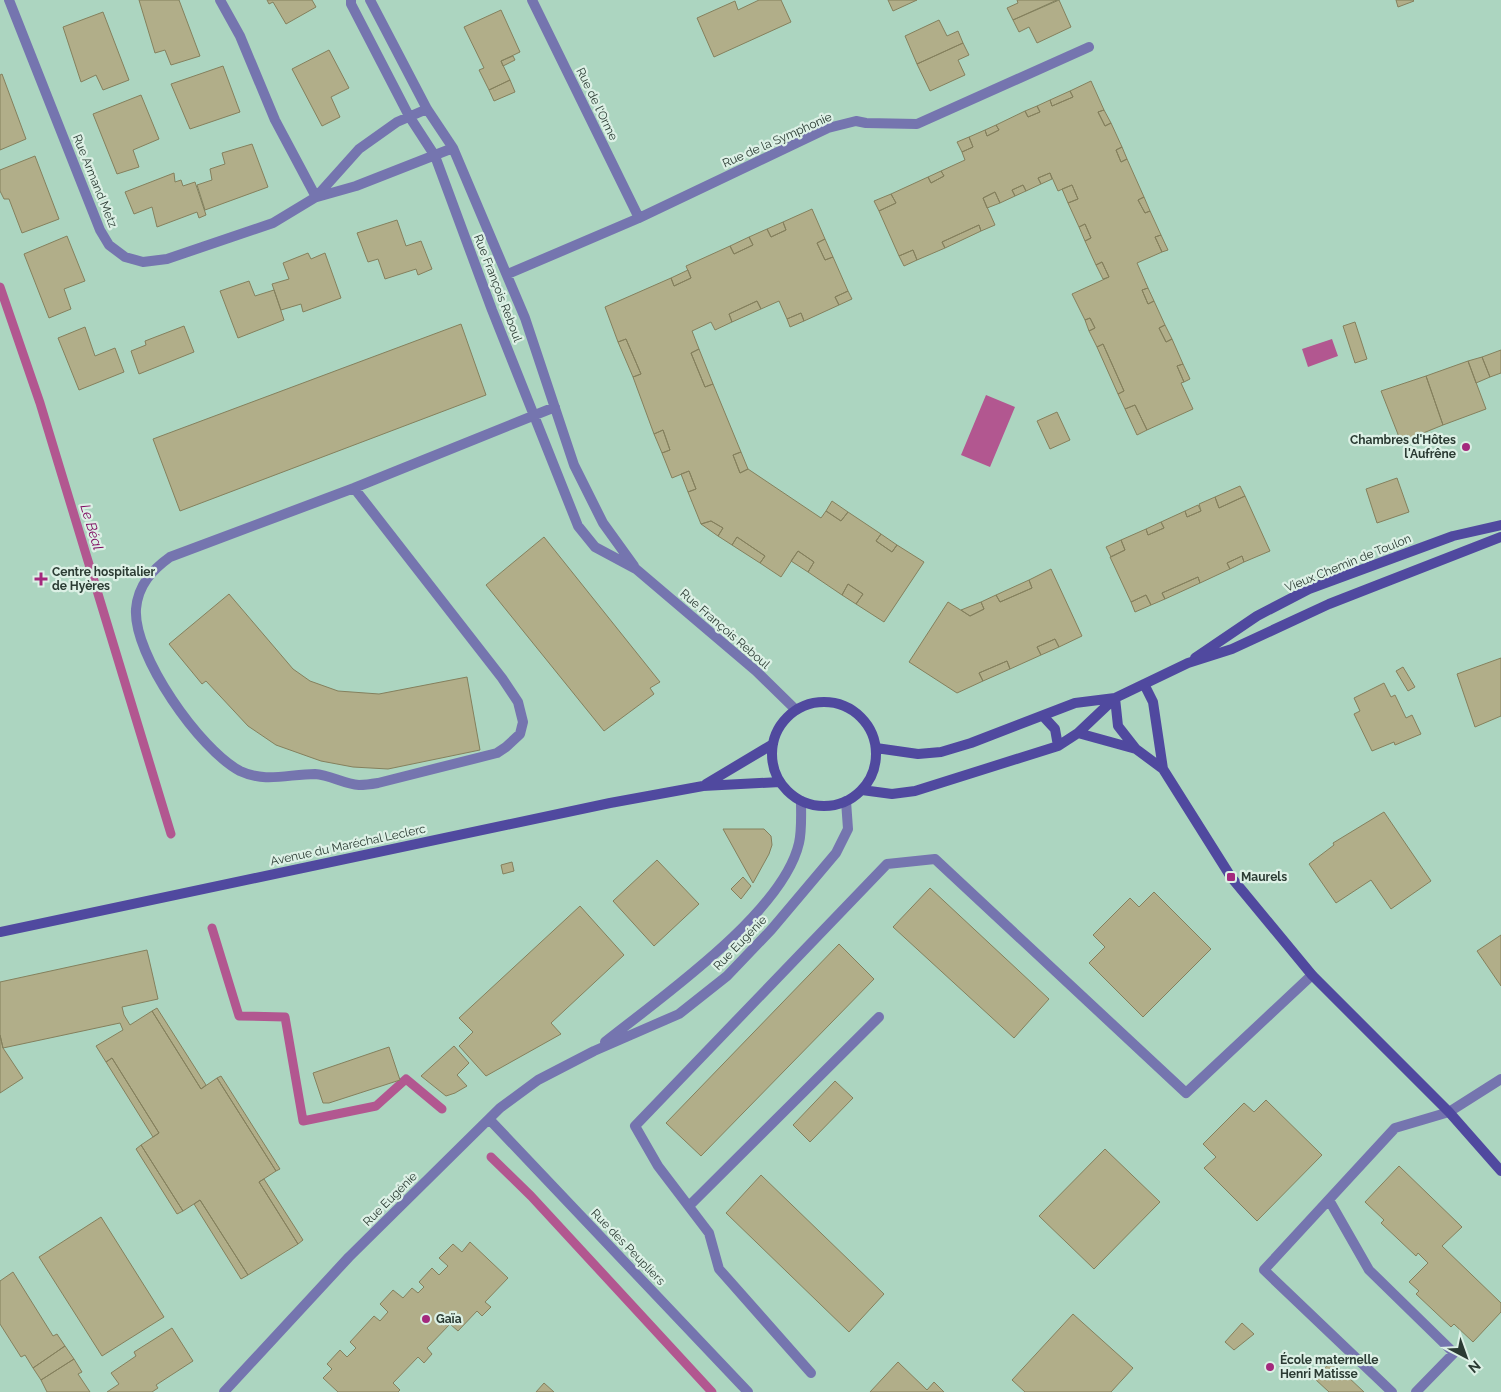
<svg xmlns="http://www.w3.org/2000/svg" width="1501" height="1392" viewBox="0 0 1501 1392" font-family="Raleway,sans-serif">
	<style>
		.water { fill: #b25790 }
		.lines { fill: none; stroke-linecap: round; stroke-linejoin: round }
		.stream { stroke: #b25790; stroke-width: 9 }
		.building { fill: #b1ae89; stroke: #84805d }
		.street { stroke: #7575af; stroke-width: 10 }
		.secondary { stroke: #50499f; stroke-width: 10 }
		.poi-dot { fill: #a4297d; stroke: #dcf0e5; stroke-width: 2 }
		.labels { text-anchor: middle; stroke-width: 4.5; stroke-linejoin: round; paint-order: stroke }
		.street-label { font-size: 12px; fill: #2b3b33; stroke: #dcf0e5 }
		.poi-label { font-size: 12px; font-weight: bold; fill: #2b3b33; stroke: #dcf0e5; text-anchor: start }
		.water-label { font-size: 14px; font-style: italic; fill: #7e055e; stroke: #dcf0e5 }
	</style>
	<rect width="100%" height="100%" fill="#acd5c0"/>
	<!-- water -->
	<path class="water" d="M1332 339 1338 356 1308 367 1302 349Z
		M986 395 1015 407 990 467 961 455Z"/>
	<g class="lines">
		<!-- stream -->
		<path class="stream" d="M0 287 40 403 171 834
			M212 928 239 1016 285 1017 303 1121 376 1106 406 1079 442 1109
			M491 1157 531 1196 712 1392"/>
	</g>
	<!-- building -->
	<path class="building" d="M139 0H179L200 56 171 65 165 50 155 53Z
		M267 0H312L316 7 286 24 273 2 269 4Z
		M759 0H781L791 22 714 57 697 18 735 1 738 10Z
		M888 0H917L893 11Z
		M1017 0H1057L1013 20 1007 8 1018 3Z
		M1059 0 1071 27 1037 43 1029 27 1019 32 1013 20Z
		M1396 0H1413L1414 1 1398 7Z
		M501 10 520 52 501 61 510 80 489 90 479 70 484 68 464 27Z
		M103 12 129 80 103 90 96 75 81 82 63 27Z
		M939 20 947 36 958 31 963 43 917 64 905 36Z
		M963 43 969 55 958 60 965 75 930 91 917 64Z
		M329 50 349 88 331 97 340 117 322 126 292 69Z
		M513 56 515 60 503 66 501 61Z
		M223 66 240 112 190 129 171 84Z
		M2 74 26 139 0 150V75Z
		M510 80 515 92 494 101 489 90Z
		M1091 81 1104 110 1098 112 1105 126 1111 123 1122 147 1116 150 1121 162 1127 159 1144 197 1138 200 1145 213 1150 211 1161 235 1155 237 1162 252 1137 263 1148 288 1142 290 1148 304 1154 301 1165 325 1159 328 1166 342 1172 339 1183 364 1177 366 1184 382 1181 383 1193 409 1147 430 1135 405 1125 409 1118 394 1124 391 1103 344 1097 347 1089 331 1095 328 1090 318 1085 320 1072 294 1109 277 1102 262 1096 265 1085 241 1091 238 1085 224 1079 227 1068 203 1078 199 1072 185 1058 191 1050 173 1038 178 1041 184 1026 191 1023 185 1012 190 1015 196 1000 203 995 192 983 198 995 225 981 231 979 225 942 242 945 248 917 260 913 250 899 256 879 211 896 203 891 194 928 177 931 183 944 176 941 171 965 160 962 152 973 147 969 137 985 130 987 136 999 130 996 125 1025 111 1028 117 1040 112 1037 106 1050 100 1052 106 1073 97 1070 91Z
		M1070 91 1073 97 1052 106 1050 100Z
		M141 95 159 139 133 150 139 167 117 174 93 114Z
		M1037 106 1040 112 1028 117 1025 111Z
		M1104 110 1111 123 1105 126 1098 112Z
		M996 125 999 130 987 136 985 130Z
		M969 137 973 147 962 152 957 142Z
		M252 144 268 187 205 210 197 185 212 180 210 169 225 164 222 153Z
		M1122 147 1127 159 1121 162 1116 150Z
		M35 156 59 219 22 233 9 199H4L0 191V170Z
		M941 171 944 176 931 183 928 177Z
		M174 173 175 182 181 180 183 186 195 182 206 215 199 218 197 212 157 227 152 207 134 214 125 192Z
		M1050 173 1052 179 1041 184 1038 178Z
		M1023 185 1026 191 1015 196 1012 190Z
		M1072 185 1078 199 1068 203 1062 189Z
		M995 192 1000 203 987 208 983 198Z
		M891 194 896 203 879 211 874 201Z
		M1144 197 1150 211 1145 213 1138 200Z
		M812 209 825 239 817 243 825 260 833 257 848 291 835 297 839 305 804 321 801 313 787 319 779 301 761 309 757 301 729 314 732 322 715 330 711 322 692 331 699 349 691 353 705 387 713 384 741 452 733 455 740 473 748 469 821 518 826 511 841 521 848 512 881 534 876 541 892 552 897 545 924 562 884 622 856 604 863 594 848 584 842 595 808 572 814 562 798 551 781 577 760 563 765 556 737 537 732 545 718 536 723 528 711 521 701 524 688 492 696 489 689 471 672 478 662 453 670 450 663 430 654 434 633 377 641 374 626 339 618 342 605 307 671 278 674 286 691 278 686 266 730 246 734 254 753 245 749 237 767 229 771 237 786 230 783 222Z
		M397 220 406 246 421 241 432 269 418 275 416 269 385 279 378 259 368 262 357 233Z
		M783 222 786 230 771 237 767 229Z
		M1085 224 1091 238 1085 241 1079 227Z
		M979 225 981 231 945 248 942 242Z
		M1161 235 1168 250 1162 252 1155 237Z
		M67 236 85 281 64 289 71 309 49 318 24 254Z
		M749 237 753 245 734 254 730 246Z
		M825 239 833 257 825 260 817 243Z
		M913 250 917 260 904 266 899 256Z
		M308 253 311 259 325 253 341 298 303 312 301 304 281 310 272 284 289 279 283 263Z
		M1102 262 1109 277 1103 279 1096 265Z
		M688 270 691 278 674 286 671 278Z
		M249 281 255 296 274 290 284 320 238 338 220 291Z
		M1148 288 1154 301 1148 304 1142 290Z
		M848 291 852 299 839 305 835 297Z
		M757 301 761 309 732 322 729 314Z
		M801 313 804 321 790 327 787 319Z
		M1090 318 1095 328 1089 331 1085 320Z
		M1355 322 1367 359 1355 363 1343 326Z
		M461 324 486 395 180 511 153 439Z
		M1165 325 1172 339 1166 342 1159 328Z
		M184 326 194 352 139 374 131 351 146 345 145 341Z
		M85 327 95 356 115 348 124 372 79 390 58 338Z
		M626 339 641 374 633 377 618 342Z
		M1103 344 1124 391 1118 394 1097 347Z
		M699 349 713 384 705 387 691 353Z
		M1501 350V373L1490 377 1482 357Z
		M1482 357 1490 377 1476 383 1468 361Z
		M1468 361 1486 409 1443 425 1426 376Z
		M1183 364 1190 379 1184 382 1177 366Z
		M1426 376 1443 425 1401 442 1381 391Z
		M1135 405 1147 430 1137 435 1125 409Z
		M1057 412 1070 440 1050 449 1037 421Z
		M663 430 670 450 662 453 654 434Z
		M741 452 748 469 740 473 733 455Z
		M689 471 696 489 688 492 681 474Z
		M1397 478 1409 512 1377 523 1366 489Z
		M1240 486 1245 496 1219 508 1215 497Z
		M1245 496 1270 551 1244 562 1242 556 1227 563 1230 569 1200 583 1198 577 1162 593 1165 599 1151 605 1146 595 1131 602 1110 557 1125 550 1121 540 1146 529 1148 535 1164 528 1161 522 1185 511 1187 517 1201 511 1199 504 1215 497 1219 508Z
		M832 501 848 512 841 521 826 511Z
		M1198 505 1201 511 1187 517 1185 511Z
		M711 521 723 528 718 536 701 524Z
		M1161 522 1164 528 1148 535 1146 529Z
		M881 534 897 545 892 552 876 541Z
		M544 537 660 682 650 688 654 694 604 731 486 585Z
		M737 537 765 556 760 563 732 545Z
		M1121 540 1125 550 1111 557 1106 547Z
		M798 551 814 562 808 572 791 561Z
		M1242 556 1244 562 1230 569 1227 563Z
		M1051 569 1082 636 1059 647 1055 639 1037 647 1041 655 1010 669 1007 661 979 673 983 681 957 693 909 662 948 602 970 616 984 609 981 602 996 595 1000 602 1032 588 1029 580Z
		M1198 577 1200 583 1165 599 1162 593Z
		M1029 580 1032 588 1000 602 996 595Z
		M848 584 863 594 856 604 842 595Z
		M229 594 293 669 310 681 338 691 379 694 467 677 480 750 388 769 353 767 321 761 276 745 248 726 206 681 202 684 169 644Z
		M1146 595 1151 605 1135 612 1131 602Z
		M981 602 984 609 970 616 961 610Z
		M1055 639 1059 647 1041 655 1037 647Z
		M1501 658V716L1475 727 1457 674Z
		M1007 661 1010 669 983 681 979 673Z
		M1403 667 1415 687 1408 691 1396 671Z
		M1384 683 1391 697 1395 695 1406 718 1412 715 1421 734 1395 745 1394 742 1372 751 1354 714 1360 711 1354 698Z
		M1384 812 1431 881 1391 909 1371 880 1336 903 1309 864 1334 845 1333 843Z
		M723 829H764L771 836 772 845 769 854 753 883Z
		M657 860 699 904 654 946 613 901Z
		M512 862 514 871 503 874 501 865Z
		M743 877 751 886 741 899 731 889Z
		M930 888 1049 999 1014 1038 893 927Z
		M1154 892 1211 949 1143 1017 1089 963 1105 947 1093 935 1130 898 1139 907Z
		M580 906 624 955 551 1023 561 1034 486 1076 459 1046 473 1032 459 1018Z
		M1501 935V986L1477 951Z
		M839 944 874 979 701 1156 666 1123Z
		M147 950 158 999 122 1007 124 1015 130 1025 152 1011 201 1089 217 1078 276 1171 259 1182 298 1244 248 1275 200 1200 183 1211 141 1145 159 1133 112 1058 106 1062 96 1046 123 1030 120 1023 3 1048 0 1035V982Z
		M157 1008 206 1085 201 1089 152 1011Z
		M0 1035 3 1048 23 1078 0 1093Z
		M454 1046 469 1063 457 1075 467 1086 455 1093 446 1096 421 1076Z
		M389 1047 400 1080 329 1103H323L313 1073Z
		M112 1058 159 1133 153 1137 106 1062Z
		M221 1076 280 1169 276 1171 217 1078Z
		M835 1081 853 1098 810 1142 793 1125Z
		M1266 1100 1322 1155 1257 1221 1204 1168 1216 1157 1203 1144 1244 1103 1254 1112Z
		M141 1145 183 1211 177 1214 136 1149Z
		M1105 1149 1160 1202 1094 1269 1039 1216Z
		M1399 1166 1462 1227 1442 1246 1501 1303V1312L1473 1342 1454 1324 1451 1327 1416 1294 1419 1291 1409 1282 1428 1263 1418 1253 1416 1256 1381 1223 1384 1220 1365 1202Z
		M761 1175 884 1294 849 1332 726 1213Z
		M264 1179 303 1240 298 1244 259 1182Z
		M200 1200 248 1275 241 1279 194 1204Z
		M101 1217 164 1317 102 1356 39 1257Z
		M470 1242 508 1278 485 1302 491 1307 482 1316 477 1311 458 1331 450 1324 427 1348 432 1354 424 1363 418 1357 393 1383 400 1390 398 1392H338L323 1378 332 1369 327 1364 340 1350 347 1357 356 1348 350 1342 374 1316 380 1321 388 1312 380 1304 393 1290 403 1298 412 1288 418 1293 424 1287 419 1282 432 1268 439 1275 448 1266 439 1258 453 1244 462 1252Z
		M13 1272 53 1336 57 1334 65 1346 33 1368 25 1355 21 1357 0 1324V1281Z
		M1073 1314 1133 1368 1111 1392H1025L1012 1380Z
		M1242 1323 1254 1334 1234 1350 1225 1342Z
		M172 1328 193 1361 156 1385 158 1388 152 1392H107L119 1384 111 1373 136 1356 134 1352Z
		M65 1346 74 1359 41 1380 33 1368Z
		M74 1359 82 1372 78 1374 90 1392H47L41 1380Z
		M1331 1361 1364 1392H1329L1315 1379Z
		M898 1362 927 1390 934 1382 944 1392H870Z
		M544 1383 554 1392H536Z"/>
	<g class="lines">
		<!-- street -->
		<path class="street" d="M9 0 100 230 109 245 125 257 143 262 167 259 273 223 316 197 359 149 397 122 427 109
			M220 0 240 36 275 120 316 197
			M351 0V4L409 116 435 156 492 310 578 526 595 547 636 569 756 671 796 710
			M370 0 427 109 453 148 525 318 574 465 603 523 634 566
			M532 0 639 218
			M317 197 356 186 453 148
			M508 274 639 218 828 128 856 121 866 123 917 124 1089 47
			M354 488 502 678 518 702 523 722 520 734 506 747 497 753 378 783C372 784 365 785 359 785 344 784 330 775 315 774 289 774 265 783 240 771 200 750 133 655 136 609 138 585 152 570 170 557L354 488 555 407
			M605 1042C660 998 783 913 799 843 802 830 801 814 801 801
			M489 1119 748 1392
			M1329 1200 1369 1270 1454 1353 1416 1392
			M689 1206 879 1017
			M811 1373 719 1269 709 1233 658 1166 635 1126 887 864 935 859 1186 1093 1312 975
			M224 1392 349 1257 500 1108 538 1080 594 1051 679 1014 727 976 771 930 836 853 848 829 846 801
			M1392 1392 1264 1270 1395 1128 1449 1112 1501 1079"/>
		<!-- secondary -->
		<path class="secondary" d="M1195 658 1257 616 1309 589 1453 536 1501 525
			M1144 684 1153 702 1163 769 1231 877 1312 975 1449 1112 1501 1171
			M1115 698 1118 726 1136 749
			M772 754a52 52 0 1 1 104 0a52 52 0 1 1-104 0Z
			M1043 716 1055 729 1058 746
			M1078 733 1136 749 1163 769
			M876 748 918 754 941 752 971 743 1075 703 1115 698
			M706 784 773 744
			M862 790 892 794 915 791 1058 746 1078 733 1115 698 1188 663 1232 649 1329 604 1501 537
			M0 932 610 803 703 786 780 782"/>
	</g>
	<!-- markers -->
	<g class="poi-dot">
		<circle cx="1466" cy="447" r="5"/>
		<path d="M38.5 571.5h5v5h5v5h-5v5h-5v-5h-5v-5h5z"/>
		<rect x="1226" y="872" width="10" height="10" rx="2.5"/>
		<circle cx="426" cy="1319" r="5"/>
		<circle cx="1270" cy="1367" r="5"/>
	</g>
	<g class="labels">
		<!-- street labels -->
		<g class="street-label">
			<text transform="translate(597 104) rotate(64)" y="4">Rue de l'Orme</text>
			<text transform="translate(777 140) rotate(-24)" y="4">Rue de la Symphonie</text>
			<text transform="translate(95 181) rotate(68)" y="4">Rue Armand Metz</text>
			<text transform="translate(498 288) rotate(69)" y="4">Rue François Reboul</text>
			<text transform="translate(1348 563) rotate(-22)" y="4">Vieux Chemin de Toulon</text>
			<text transform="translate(725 629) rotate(41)" y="4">Rue François Reboul</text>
			<text transform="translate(348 845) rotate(-12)" y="4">Avenue du Maréchal Leclerc</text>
			<text transform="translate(740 943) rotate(-46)" y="4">Rue Eugénie</text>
			<text transform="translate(390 1199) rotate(-45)" y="4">Rue Eugénie</text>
			<text transform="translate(628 1247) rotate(46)" y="4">Rue des Peupliers</text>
		</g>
		<!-- poi labels -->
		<g class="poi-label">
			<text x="1456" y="444" text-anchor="end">Chambres d'Hôtes<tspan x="1456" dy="14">l'Aufrêne</tspan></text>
			<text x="52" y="576">Centre hospitalier<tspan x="52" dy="14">de Hyères</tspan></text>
			<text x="1241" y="881">Maurels</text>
			<text x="436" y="1323">Gaïa</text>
			<text x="1280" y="1364">École maternelle<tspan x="1280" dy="14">Henri Matisse</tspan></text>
		</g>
		<!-- water labels -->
		<g class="water-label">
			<text transform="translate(92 527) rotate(73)" y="5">Le Béal</text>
		</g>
	</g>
	<!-- north arrow -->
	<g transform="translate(1466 1357) rotate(139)" stroke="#dcf0e5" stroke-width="4" paint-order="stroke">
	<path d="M0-4L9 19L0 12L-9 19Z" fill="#2b3b33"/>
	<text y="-8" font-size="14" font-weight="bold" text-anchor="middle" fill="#2b3b33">N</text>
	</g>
</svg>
